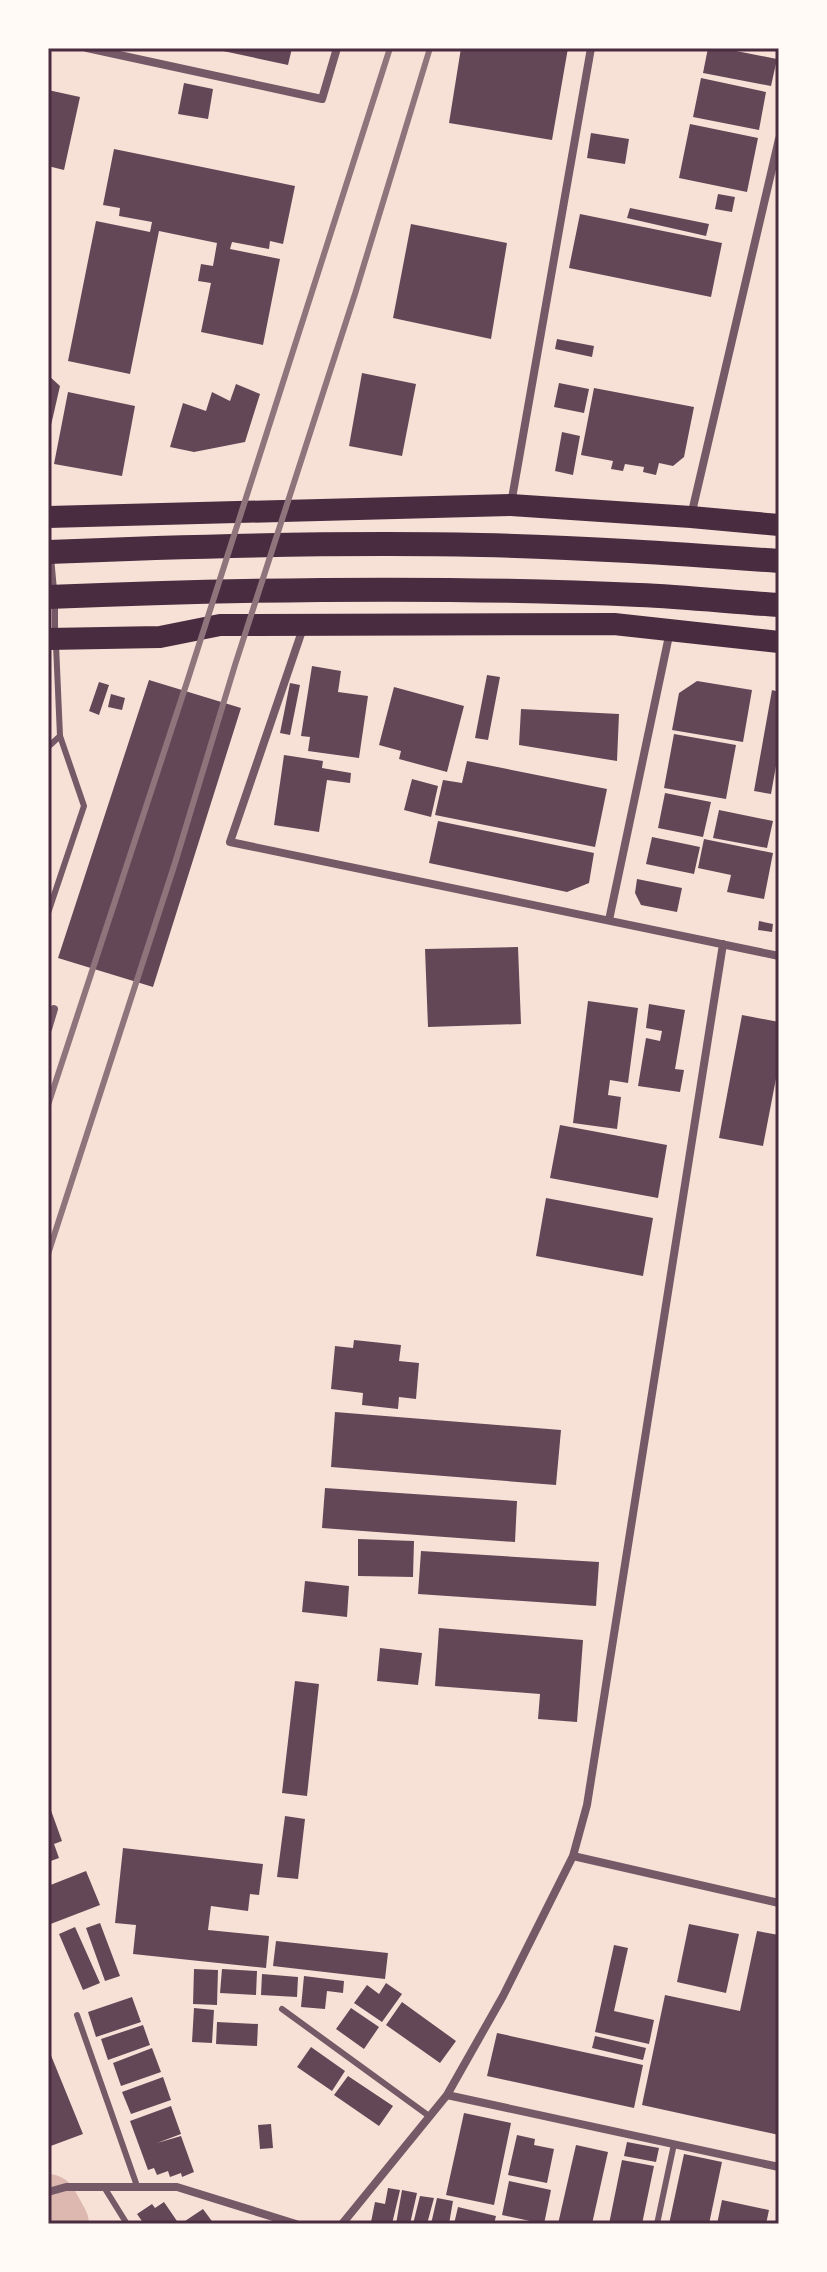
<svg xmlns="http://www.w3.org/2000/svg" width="827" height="2272" viewBox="0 0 827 2272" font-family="'Open Sans',sans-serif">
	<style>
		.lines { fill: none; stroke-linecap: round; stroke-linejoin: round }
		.river { stroke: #dcb8b0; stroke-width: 60 }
		.building { fill: #644757 }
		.service { stroke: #755966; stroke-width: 6 }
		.minor { stroke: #755966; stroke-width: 8 }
		.trunk { stroke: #4a2c40; stroke-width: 22 }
		.motorway { stroke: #4a2c40; stroke-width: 24 }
		.rail { stroke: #8f747c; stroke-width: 6 }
		.neatline { fill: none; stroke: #4a2c40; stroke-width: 3 }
	</style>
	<rect width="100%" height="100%" fill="#f7e1d7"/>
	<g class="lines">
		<!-- river -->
		<path class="river" d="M48 2204 59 2224"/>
	</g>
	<!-- building -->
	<path class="building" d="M209 48H292L288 65Z
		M461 48H568L552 140 449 123Z
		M708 48H721L777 59 771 86 703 73Z
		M701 78 766 92 759 130 693 117Z
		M184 83 213 89 208 119 178 114Z
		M48 90 80 97 64 170 48 166 50 147 48 146Z
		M690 124 758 138 747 192 679 178Z
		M591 133 629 139 625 164 587 158Z
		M114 149 295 186 283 244 270 241 269 249 232 242 230 249 280 259 263 345 201 332 211 283 198 281 201 264 213 266 217 243 159 231 130 374 68 361 96 221 150 232 152 222 119 216 120 208 103 205Z
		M718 194 735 197 732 212 715 209Z
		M630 208 709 224 706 236 627 218Z
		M580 214 722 243 711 297 569 268Z
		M411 224 507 243 491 339 393 318Z
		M557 339 594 346 592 357 555 349Z
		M362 373 416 384 402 456 349 446Z
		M48 375 60 386 49 434 48 433Z
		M559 383 589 389 584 413 554 407Z
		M236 384 260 394 245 442 194 452 170 447 183 403 206 411 212 392 230 401Z
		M594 388 694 407 684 457 673 466 659 463 656 475 643 472 644 467 625 464 623 471 611 469 613 461 581 455Z
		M68 392 135 406 122 476 54 464Z
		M562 432 580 436 573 475 555 471Z
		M312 666 341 671 338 692 368 696 359 758 308 751 310 737 301 736Z
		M487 675 500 677 488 740 475 738Z
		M149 680 241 708 153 987 58 958Z
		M697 681 752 690 743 742 672 730 679 693Z
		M99 682 109 685 99 715 89 711Z
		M290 683 300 685 290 735 280 733Z
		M394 687 464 706 447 772 399 759 401 751 379 745Z
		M772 690 779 692V749L771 794 754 791Z
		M111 694 125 698 122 710 108 707Z
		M521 709 619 714 617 761 519 745Z
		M674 734 736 745 726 799 664 788Z
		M284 755 323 761 322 768 351 773 350 783 327 780 319 832 274 825Z
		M467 761 607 789 595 847 435 815 443 780 462 783Z
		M412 779 438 786 431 817 404 810Z
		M665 793 711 802 703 837 658 828Z
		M719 810 773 821 767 848 713 838Z
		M438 821 594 853 589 883 567 892 429 863Z
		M652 837 700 847 694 874 646 864Z
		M704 839 773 853 764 899 727 892 731 875 698 868Z
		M637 879 682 888 677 912 641 905 635 893Z
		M759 921 773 924 772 932 758 930Z
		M518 947 521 1024 428 1027 425 949Z
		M588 1001 638 1008 628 1083 610 1080 608 1095 621 1097 617 1129 573 1123Z
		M649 1004 685 1010 675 1069 684 1070 680 1092 638 1086 646 1038 660 1041 662 1031 646 1028Z
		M742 1015 779 1022V1063L763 1146 719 1138Z
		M560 1125 667 1145 658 1198 550 1178Z
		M546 1198 653 1218 643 1276 536 1256Z
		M354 1340 401 1345 399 1361 419 1363 416 1399 399 1397 398 1409 362 1405 363 1393 331 1389 335 1346 353 1348Z
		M335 1412 561 1430 556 1485 331 1467Z
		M325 1488 517 1501 515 1542 322 1528Z
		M358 1539 414 1541 413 1577 358 1576Z
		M421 1551 599 1562 596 1606 418 1594Z
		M305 1581 349 1586 347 1617 302 1612Z
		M439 1628 583 1640 577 1722 538 1719 540 1694 435 1686Z
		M380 1648 422 1653 418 1685 377 1681Z
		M295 1681 319 1684 307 1796 282 1793Z
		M48 1802 62 1841 54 1844 59 1858 48 1862Z
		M285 1816 305 1819 298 1879 277 1877Z
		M123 1848 263 1864 259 1895 250 1894 248 1911 211 1906 208 1930 269 1936 266 1968 133 1954 136 1925 115 1923Z
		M86 1871 100 1905 48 1925V1886Z
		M100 1923 120 1976 105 1981 86 1928Z
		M689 1924 739 1934 726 1993 677 1982Z
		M75 1927 100 1983 83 1990 59 1934Z
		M757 1931 779 1935V2135L642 2105 665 1995 740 2011Z
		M276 1941 388 1953 385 1979 273 1966Z
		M614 1945 628 1948 614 2011 654 2020 649 2044 595 2032Z
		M194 1969 218 1970 217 2005 193 2004Z
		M222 1969 257 1971 256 1995 220 1993Z
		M262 1974 298 1977 297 1997 261 1995Z
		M304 1976 344 1981 343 1993 327 1991 325 2009 301 2007Z
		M386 1983 402 1994 382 2022 354 2003 367 1985 379 1994Z
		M132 1997 141 2022 96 2037 88 2012Z
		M402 2002 456 2041 440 2063 386 2025Z
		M194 2008 214 2010 212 2043 192 2042Z
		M351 2008 379 2027 364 2049 336 2029Z
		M217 2022 258 2024 257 2046 216 2044Z
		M143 2025 150 2045 108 2060 101 2039Z
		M497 2033 643 2065 634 2108 487 2076Z
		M595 2036 646 2048 643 2060 592 2048Z
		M311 2047 345 2071 332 2091 297 2067Z
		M48 2048 83 2134 48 2147Z
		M152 2048 161 2072 121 2086 113 2063Z
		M348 2076 393 2106 379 2126 334 2095Z
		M163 2077 171 2100 131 2114 122 2092Z
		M171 2106 181 2134 157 2143 181 2136 194 2172 182 2177 181 2173 170 2177 168 2171 157 2175 154 2168 148 2170 130 2121Z
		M464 2113 511 2123 494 2205 446 2195Z
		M271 2124 273 2148 260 2149 258 2125Z
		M517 2135 535 2139 534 2145 554 2149 547 2183 508 2175Z
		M627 2142 659 2148 656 2162 624 2156Z
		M576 2145 608 2152 592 2224H558Z
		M684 2154 722 2162 709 2224H669Z
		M622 2160 654 2166 642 2224H609Z
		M509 2181 551 2190 544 2224 502 2215Z
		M388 2188 400 2190 392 2224 371 2222 375 2202 385 2204Z
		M402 2190 417 2193 410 2224H396Z
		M420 2196 434 2198 427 2224H413Z
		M437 2198 453 2201 449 2224H431Z
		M722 2200 769 2210 766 2224H717Z
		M164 2202 179 2224H144L137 2214 152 2204 155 2208Z
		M458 2207 496 2216 494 2224H454Z
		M203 2209 214 2224H187L185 2221Z"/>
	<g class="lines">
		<!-- service -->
		<path class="service" d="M51 557 54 590
			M55 601V634
			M48 747 60 736
			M48 913 84 806 60 736 56 645
			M282 2009 429 2116
			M77 2015 137 2186
			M104 2187 127 2224
			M657 2224 674 2144"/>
		<!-- minor -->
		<path class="minor" d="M87 48 322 99 337 48
			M511 504 591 48
			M691 516 779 139
			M303 628 230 842 779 956
			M609 920 670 631
			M48 1029 54 1009
			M573 1856 779 1903
			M447 2095 779 2167
			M48 2192 66 2187H177L296 2224
			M342 2224 447 2095 503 1996 573 1856 587 1805 723 944"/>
		<!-- trunk -->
		<path class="trunk" d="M48 517 511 505 691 517 779 525
			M48 639 160 637 220 625 614 624 779 642"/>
		<!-- motorway -->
		<path class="motorway" d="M48 552C192 546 336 542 481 545 580 547 680 554 779 561
			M48 597C245 589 442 586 639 595 686 597 732 602 779 605"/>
		<!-- rail -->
		<path class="rail" d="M48 1105 188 679 390 48
			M48 1254 175 863 235 665 355 294 430 48"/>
	</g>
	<!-- border -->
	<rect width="827" height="2272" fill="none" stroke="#fffaf5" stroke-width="100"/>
	<rect x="50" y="50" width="727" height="2172" class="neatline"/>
</svg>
